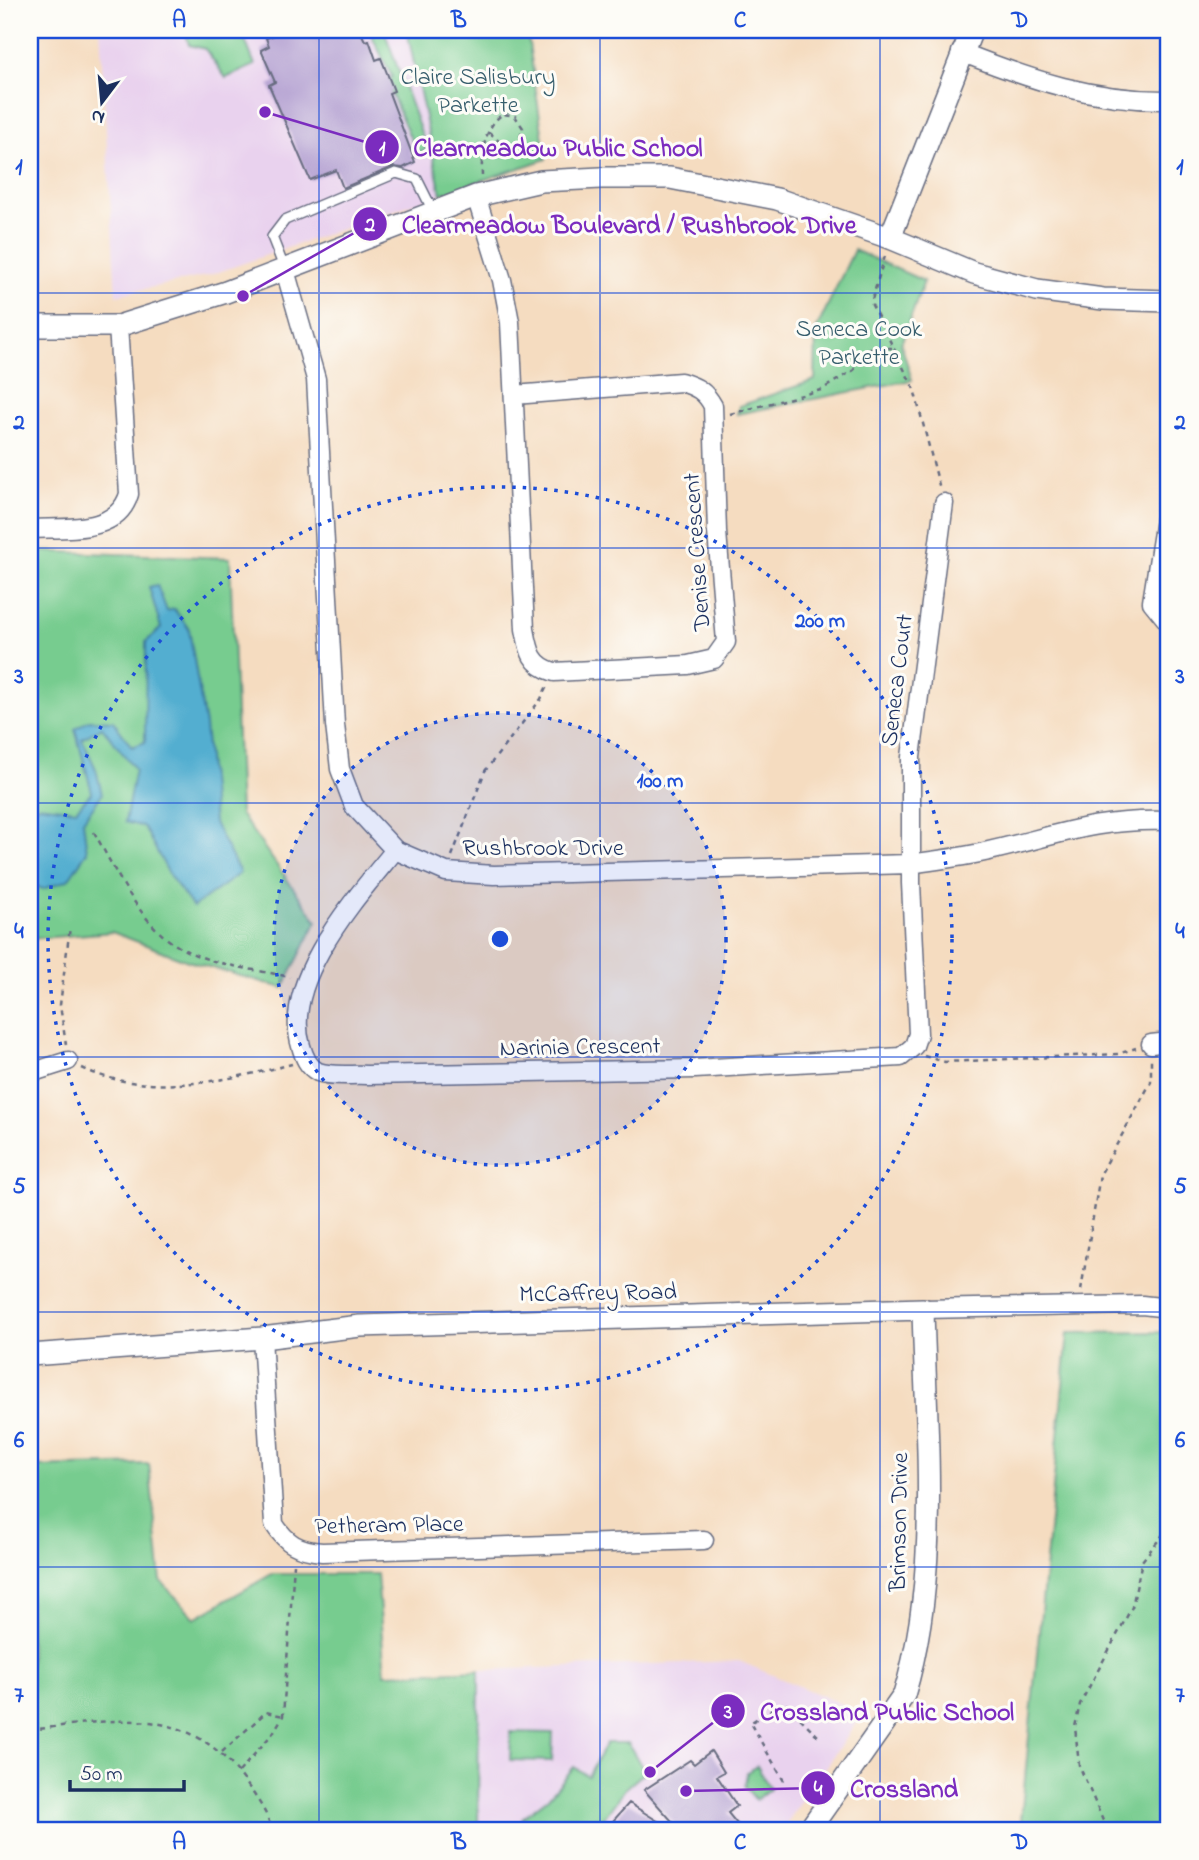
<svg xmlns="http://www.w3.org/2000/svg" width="1199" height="1860" viewBox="0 0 1199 1860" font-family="'Indie Flower',sans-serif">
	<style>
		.built { fill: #e9d2ee }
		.green { fill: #77cc8f; stroke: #497e76; stroke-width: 2 }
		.water { fill: #52aed0; stroke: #366e97; stroke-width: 2 }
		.building { fill: #b09cd0 }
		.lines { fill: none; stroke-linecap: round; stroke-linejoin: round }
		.service-casing { stroke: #676c80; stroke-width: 12 }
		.minor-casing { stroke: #676c80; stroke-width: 21 }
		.tertiary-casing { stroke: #676c80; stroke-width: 24 }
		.path { stroke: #676c80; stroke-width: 2.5; stroke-dasharray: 5 5; stroke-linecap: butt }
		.service { stroke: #fff; stroke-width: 9 }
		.minor { stroke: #fff; stroke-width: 18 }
		.tertiary { stroke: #fff; stroke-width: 21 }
		.grid { fill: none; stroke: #1d4ed8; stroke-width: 2; stroke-opacity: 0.55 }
		.ring { fill: none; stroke: #1d4ed8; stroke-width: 3.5; stroke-dasharray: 3.5 7 }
		.labels { text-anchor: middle; stroke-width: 6; stroke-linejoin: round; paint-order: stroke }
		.park-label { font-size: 24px; fill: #375e6d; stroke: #fdfcf7 }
		.street-label { font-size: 24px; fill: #1b2f5e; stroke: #fdfcf7 }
		.centre { fill: #1d4ed8; stroke: #fdfcf7; stroke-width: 3.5 }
		.ring-label { font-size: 21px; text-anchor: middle; font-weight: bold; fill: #1d4ed8; stroke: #fdfcf7; stroke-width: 6; stroke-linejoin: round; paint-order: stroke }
		.leader { fill: none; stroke: #7b2cbf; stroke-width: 2.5 }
		.callout-dot { fill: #7b2cbf; stroke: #fdfcf7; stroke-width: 2.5 }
		.mark-label { font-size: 21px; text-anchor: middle; font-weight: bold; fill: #fff }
		.callout-label { font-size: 26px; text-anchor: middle; font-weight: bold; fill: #7b2cbf; stroke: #fdfcf7; stroke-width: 6; stroke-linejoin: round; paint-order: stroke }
		.neatline { fill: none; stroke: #1d4ed8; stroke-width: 2.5 }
		.grid-label { font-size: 23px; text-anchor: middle; font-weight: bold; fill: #1d4ed8 }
	</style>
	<rect width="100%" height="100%" fill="#fdfcf7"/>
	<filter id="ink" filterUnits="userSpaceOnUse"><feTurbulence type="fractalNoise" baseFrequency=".0143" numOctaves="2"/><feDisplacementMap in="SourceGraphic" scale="14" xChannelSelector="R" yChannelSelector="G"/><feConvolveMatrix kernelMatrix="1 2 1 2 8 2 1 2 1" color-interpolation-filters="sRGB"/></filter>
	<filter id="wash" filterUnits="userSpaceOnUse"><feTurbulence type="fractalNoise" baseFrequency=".00686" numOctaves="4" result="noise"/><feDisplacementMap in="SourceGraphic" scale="28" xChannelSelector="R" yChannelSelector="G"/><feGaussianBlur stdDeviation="1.57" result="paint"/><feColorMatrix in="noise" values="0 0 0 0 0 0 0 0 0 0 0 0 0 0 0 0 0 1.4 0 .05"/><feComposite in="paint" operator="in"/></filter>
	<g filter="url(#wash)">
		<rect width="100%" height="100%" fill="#f5dcc0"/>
		<!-- built -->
		<path class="built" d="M100 30H407L441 194 210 275 116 295Z
			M739 1661 863 1713 782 1830H478L479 1670Z"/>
		<!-- green -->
		<path class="green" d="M185 30H241L255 65 226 78 205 49 189 45Z
			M369 30H384L427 149 417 154 386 81 392 77Z
			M407 30H527L546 159 441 194Z
			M854 250 924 281 901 344 912 380 737 414 739 406 815 380 816 330Z
			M30 551 230 558 240 814 317 921 283 988 188 961 112 932 30 939Z
			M1169 1332V1830H1020L1068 1333Z
			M149 1464 161 1581 195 1618 272 1574H377L385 1674 479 1670 478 1830H30V1467Z
			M511 1732 553 1733 552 1761 510 1760Z
			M606 1743H628L645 1772 625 1789 595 1830H528L522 1818 548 1798 574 1767 588 1776Z
			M757 1766 770 1789 756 1800 745 1787 747 1772Z"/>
		<!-- water -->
		<path class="water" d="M157 585 167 611 174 609 189 629 205 725 214 823 240 873 193 907 170 876 144 827 125 822 135 769 102 727 82 739 96 769 102 794 83 821 87 852 68 880 43 889 30 884V809L39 805 76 810 92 792 75 729 89 720 113 721 132 747 145 742 146 642 161 628 149 587Z"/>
		<g id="blocks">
			<!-- building -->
			<path class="building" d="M289 30H360L365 41 369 40 376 60 381 58 394 91 389 93 415 162 403 168 393 167 343 188 336 170 310 180 269 85 275 82 261 50 269 46 266 38Z
				M711 1751 724 1772 717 1776 737 1806 728 1813 742 1830H680L644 1790 690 1760 694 1764Z
				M629 1803 672 1830H605Z"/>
		</g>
	</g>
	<g filter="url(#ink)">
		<use href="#blocks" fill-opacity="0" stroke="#676c80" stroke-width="2"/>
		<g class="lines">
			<!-- service casing -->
			<g class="service-casing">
				<path id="service" d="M285 270 272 237 285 220 396 173 417 179 433 211"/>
			</g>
			<!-- minor casing -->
			<g class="minor-casing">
				<path id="minor" d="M961 52C1031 80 1093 101 1169 100
					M476 196 502 280 510 322 525 629C529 651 531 665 554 672L688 665 714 659 726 642 717 532 713 406C705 391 697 387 681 382L514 395
					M285 270 316 379 335 725 340 769 354 806 395 850 446 872 494 875 911 864C934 860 957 858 980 853 1050 838 1094 818 1169 821
					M1169 494 1152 602 1169 623
					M30 529C65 527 117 535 129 494L118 326
					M395 850C357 897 281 980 301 1046 304 1057 308 1067 318 1072 332 1077 352 1074 367 1075L695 1069 901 1057 914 1046 918 1034 911 883V757L944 503
					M1151 1044 1169 1042
					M30 1073 68 1061
					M923 1309 1142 1305 1169 1308
					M262 1338 274 1524C287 1544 298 1550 322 1552L704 1540"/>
			</g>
			<!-- tertiary casing -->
			<g class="tertiary-casing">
				<path id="tertiary" d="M890 238 972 30
					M30 326H118L226 292 476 196 541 181 601 178H670L777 199 890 238 974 273 1037 290 1103 299 1169 301
					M30 1355 262 1338 360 1326 923 1309C926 1435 941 1573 904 1695L809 1830"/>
			</g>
			<!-- path -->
			<path class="path" d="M482 176C481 155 484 126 503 114L515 116 523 128 519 142 504 146 487 130
				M885 256 871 303 914 389 940 489
				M730 414 821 390 854 370 858 355 870 348H892
				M94 832C114 868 140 923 176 945 208 965 254 969 290 977
				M452 856 485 771 541 699 547 686
				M66 1045 60 1005 70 927
				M924 1056 945 1062 1118 1054 1136 1048
				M82 1068C145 1098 227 1081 292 1064
				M1081 1290 1100 1175 1151 1082V1059
				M30 1730C115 1720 189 1701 246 1783 255 1796 269 1814 271 1830
				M222 1752 266 1712 283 1716
				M239 1772 273 1733 283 1716 294 1564
				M784 1781 750 1723 784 1702 819 1737
				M1107 1830 1079 1765 1075 1727 1080 1704 1132 1607 1142 1561 1169 1527"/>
			<!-- service -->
			<use href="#service" class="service"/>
			<!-- minor -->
			<use href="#minor" class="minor"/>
			<!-- tertiary -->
			<use href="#tertiary" class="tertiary"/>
		</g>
	</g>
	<!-- grid -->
	<path class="grid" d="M319 30V1830M600 30V1830M880 30V1830M30 293H1169M30 548H1169M30 803H1169M30 1057H1169M30 1312H1169M30 1567H1169"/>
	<!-- distance rings -->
	<circle cx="500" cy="939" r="226" fill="#1d4ed8" fill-opacity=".12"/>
	<g class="ring">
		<circle cx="500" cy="939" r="226"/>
		<circle cx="500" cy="939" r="452"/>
	</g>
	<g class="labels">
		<!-- park labels -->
		<g class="park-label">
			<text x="478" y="84">Claire Salisbury<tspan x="478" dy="28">Parkette</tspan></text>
			<text x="859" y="336">Seneca Cook<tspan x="859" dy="28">Parkette</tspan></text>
		</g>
		<!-- street labels -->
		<g class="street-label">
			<text transform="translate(696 552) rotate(-94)" y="8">Denise Crescent</text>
			<text transform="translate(896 680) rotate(-83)" y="8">Seneca Court</text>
			<text x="543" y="855">Rushbrook Drive</text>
			<text transform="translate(580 1046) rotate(-1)" y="8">Narinia Crescent</text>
			<text transform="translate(598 1292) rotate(-1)" y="8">McCaffrey Road</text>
			<text transform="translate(898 1522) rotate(-89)" y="8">Brimson Drive</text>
			<text transform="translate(389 1524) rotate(-1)" y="8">Petheram Place</text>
		</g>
	</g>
	<circle cx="500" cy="939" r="10" class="centre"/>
	<g class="ring-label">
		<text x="820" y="627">200 m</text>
		<text x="660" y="787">100 m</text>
	</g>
	<!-- callouts -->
	<path class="leader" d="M265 112L382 147M243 296L370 224M650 1772L728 1711M686 1791L818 1788"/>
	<g class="callout-dot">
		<circle cx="265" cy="112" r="7"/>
		<circle cx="243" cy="296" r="7"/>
		<circle cx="650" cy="1772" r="7"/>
		<circle cx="686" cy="1791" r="7"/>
		<circle cx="382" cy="147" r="18"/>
		<circle cx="370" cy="224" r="18"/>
		<circle cx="728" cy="1711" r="18"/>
		<circle cx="818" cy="1788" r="18"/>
	</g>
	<g class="mark-label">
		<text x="382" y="155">1</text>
		<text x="370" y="231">2</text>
		<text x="728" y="1718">3</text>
		<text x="818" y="1795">4</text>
	</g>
	<g class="callout-label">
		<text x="558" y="156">Clearmeadow Public School</text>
		<text x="629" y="233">Clearmeadow Boulevard / Rushbrook Drive</text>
		<text x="887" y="1720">Crossland Public School</text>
		<text x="904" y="1797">Crossland</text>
	</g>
	<!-- margin -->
	<rect width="1199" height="1860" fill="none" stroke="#fdfcf7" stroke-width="77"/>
	<!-- north arrow -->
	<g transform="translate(102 102) rotate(196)" stroke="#fdfcf7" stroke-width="5" paint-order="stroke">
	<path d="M0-5L12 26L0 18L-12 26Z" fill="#1b2f5e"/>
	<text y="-10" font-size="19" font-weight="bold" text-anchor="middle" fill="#1b2f5e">N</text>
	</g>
	<!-- scale -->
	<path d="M70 1780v10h114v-10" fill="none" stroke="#1b2f5e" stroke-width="3.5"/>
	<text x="80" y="1780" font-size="21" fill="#1b2f5e" stroke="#fdfcf7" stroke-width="5" paint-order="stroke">50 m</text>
	<rect x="38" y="38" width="1122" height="1784" class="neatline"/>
	<g class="grid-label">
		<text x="179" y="27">A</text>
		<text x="459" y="27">B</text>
		<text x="740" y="27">C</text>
		<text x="1020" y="27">D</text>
		<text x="19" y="174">1</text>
		<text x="1180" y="174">1</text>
		<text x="19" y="429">2</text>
		<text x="1180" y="429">2</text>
		<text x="19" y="683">3</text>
		<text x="1180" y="683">3</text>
		<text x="19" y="938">4</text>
		<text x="1180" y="938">4</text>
		<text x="19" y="1193">5</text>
		<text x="1180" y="1193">5</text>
		<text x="19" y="1447">6</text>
		<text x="1180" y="1447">6</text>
		<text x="19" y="1702">7</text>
		<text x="1180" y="1702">7</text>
		<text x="179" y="1849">A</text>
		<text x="459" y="1849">B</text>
		<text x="740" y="1849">C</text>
		<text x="1020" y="1849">D</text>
	</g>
</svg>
